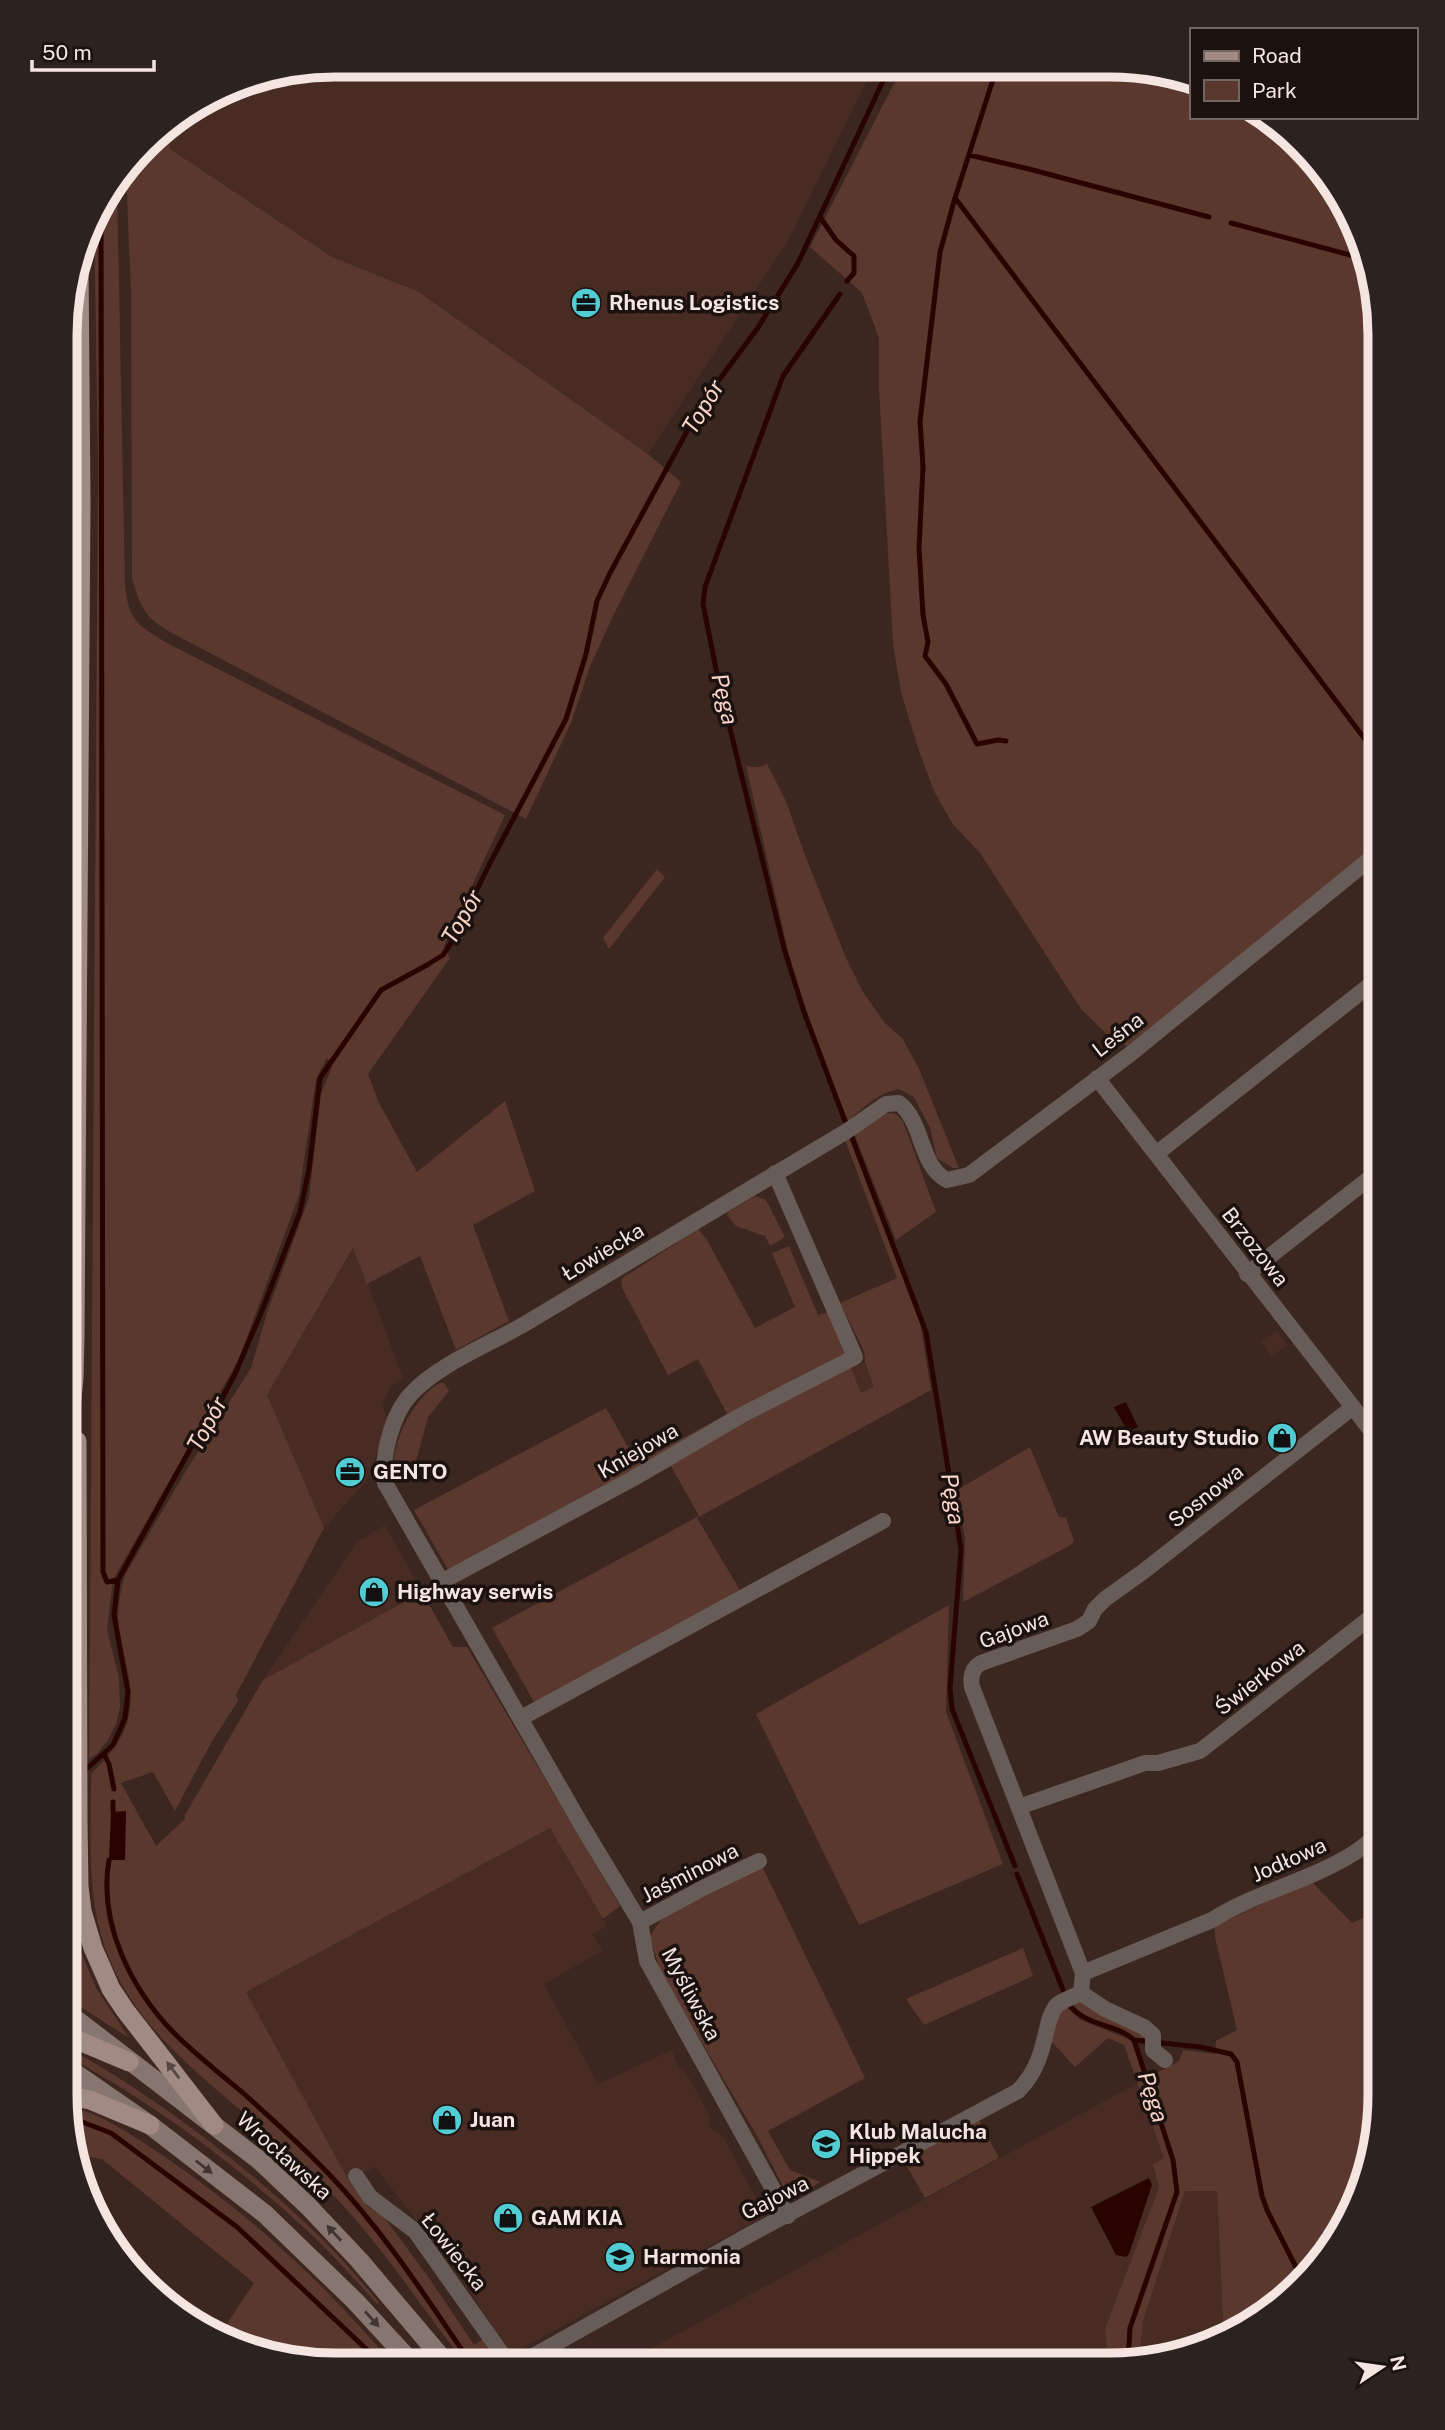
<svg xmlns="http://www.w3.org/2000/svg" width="1445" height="2430" viewBox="0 0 1445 2430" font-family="'Public Sans',sans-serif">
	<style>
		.built { fill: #482c24 }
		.green { fill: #5b382d }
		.water { fill: #290300 }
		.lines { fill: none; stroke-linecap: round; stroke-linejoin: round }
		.stream { stroke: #290300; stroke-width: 5 }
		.minor { stroke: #675c58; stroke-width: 16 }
		.secondary { stroke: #877670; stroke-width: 19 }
		.primary { stroke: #a18a83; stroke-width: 19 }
		.oneway { fill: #574843 }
		.oneway2 { fill: #413531 }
		.labels { text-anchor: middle; stroke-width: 7; stroke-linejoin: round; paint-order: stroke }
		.poi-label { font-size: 21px; font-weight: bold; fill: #f4e5e1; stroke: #1b120f; text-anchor: start }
		.street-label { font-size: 21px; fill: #f4e5e1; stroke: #1b120f }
		.water-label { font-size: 23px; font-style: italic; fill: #fbd5c9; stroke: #1b120f }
		.rim { fill: none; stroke: #f4e5e1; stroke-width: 9 }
	</style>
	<rect width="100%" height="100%" fill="#3b2620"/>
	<!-- built -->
	<path class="built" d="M335 65 874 66 788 241 648 454 419 292 332 257 170 149 168 125 232 85Z
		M354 1247 403 1378 391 1386 382 1405 388 1420 368 1479 324 1528 267 1395Z
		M1276 1331 1287 1345 1272 1356 1261 1342Z
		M865 1362 875 1387 861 1393 850 1368Z
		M385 1525 422 1592 263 1680 357 1542Z
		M550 1828 607 1926 593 1934 602 1951 544 1984 598 2084 672 2050 678 2067 684 2069 711 2118 709 2123 710 2127 724 2138 765 2216 511 2354 459 2275 375 2167 349 2181 246 1992Z
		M1138 2083 1164 2158 1159 2187 1105 2329 1109 2365 623 2364Z
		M1217 2190 1224 2339 1213 2345 1139 2360 1143 2321 1185 2191Z"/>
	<!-- green -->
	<path class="green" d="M903 66 1145 67 1191 79V117H1268L1275 121 1325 171 1360 232 1380 335V843L1127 1046 1112 1039 1081 1009 980 853 952 823 934 791 918 748 901 692 893 644 879 388V338L862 293 810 247Z
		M168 125 170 149 332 257 419 292 648 454 681 482 613 616 591 664 571 723 526 819 170 632C143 616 141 607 132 579L131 292 126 172 157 132Z
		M117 184 125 586C129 622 138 625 167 643L505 815 444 946 450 958 368 1074 378 1101 417 1172 505 1101 535 1191 473 1225 509 1321 456 1350 420 1256 367 1284 353 1248 267 1395 324 1528 236 1695 238 1701 211 1743 175 1811 153 1772 121 1783 156 1846 185 1819V1815L263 1680 422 1592 453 1647H467L620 1906 603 1919 550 1828 246 1992 349 2181 367 2206 384 2217 429 2278 474 2345 483 2339 487 2348V2358L481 2363H465C419 2305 379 2240 326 2188 298 2161 268 2135 239 2109 172 2052 109 1999 95 1907 88 1863 91 1817 91 1774 103 1761 117 1747 124 1731 141 1691 120 1657 118 1618 118 1603 121 1589 125 1575L184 1474 251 1368 268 1310 309 1198 321 1094 333 1064 327 1058 316 1079 299 1195 239 1359 113 1580 107 1630 119 1678 120 1707 116 1724 108 1740 97 1754 89 1759 98 466 94 214Z
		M767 764 786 801 803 850 846 958 863 992 884 1022 903 1039 919 1069 959 1168H953L937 1158 930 1128 914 1097 899 1089C878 1093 864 1107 848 1121L826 1067 792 969 746 766 759 767Z
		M657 869 665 877 609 949 603 938Z
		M891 1113 897 1115 903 1121 936 1212 896 1240 854 1133 884 1114Z
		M850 1138 920 1322 931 1390 697 1518 740 1590 535 1704 492 1628 699 1516 671 1466 465 1578 455 1582 414 1510 606 1408 637 1463 727 1414 698 1359 668 1375 622 1288 621 1279 698 1229 707 1240 755 1328 795 1307 772 1253 789 1246 818 1315 828 1312 861 1393 874 1387 865 1362 864 1351 840 1303 897 1278 845 1140Z
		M755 1196 766 1200 785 1237 770 1246 765 1236 736 1226 727 1215 728 1212Z
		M440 1383H444L449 1391 428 1417 411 1480 396 1481C385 1452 413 1397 440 1383Z
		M1030 1447 1059 1517 1066 1518 1074 1541 1071 1545 963 1602 965 1539 957 1490Z
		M69 1507 71 1566 68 1748H65V1520Z
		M949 1605 946 1712 1003 1864 859 1925 756 1714Z
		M65 1818 67 1895 78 1945 96 1988 129 2038 65 1997Z
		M762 1866 865 2078 768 2131 790 2170 820 2182 802 2194 791 2196 784 2188 757 2136 660 1971 650 1936 662 1918Z
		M1311 1881 1352 1923 1380 1910V2113L1370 2162 1361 2167 1366 2182 1325 2259 1274 2310 1224 2339 1217 2191H1185L1143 2321 1139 2360 1109 2365 1105 2329 1159 2187 1153 2164 1164 2158 1124 2045 1108 2038 1075 2067 1050 2040 1057 2015 1067 2007 1081 2020 1131 2040 1145 2079 1179 2061 1183 2050 1215 2054 1216 2041 1237 2030 1215 1937V1926Z
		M1023 1948 1033 1976 924 2025 906 1999Z
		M1083 2001 1144 2034 1143 2038 1136 2039 1081 2014 1072 2004Z
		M65 2046C158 2098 245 2164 322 2239 342 2258 360 2281 379 2302L377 2304C357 2282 337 2259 315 2238 240 2167 155 2104 65 2055Z
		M67 2105C104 2115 134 2136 165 2157 218 2193 267 2233 313 2278 341 2305 367 2335 393 2363H350L334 2350 323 2363C289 2363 248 2354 218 2337L254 2283 102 2159 77 2155Z
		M979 2120 999 2158 925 2198 904 2161Z"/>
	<!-- water -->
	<path class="water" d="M1126 1402 1138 1427 1128 1432 1114 1407Z
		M126 1811 125 1860H109L111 1812Z
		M1149 2178 1152 2185 1129 2254 1126 2257 1116 2255 1091 2207Z"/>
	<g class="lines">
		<!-- stream -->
		<path class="stream" d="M997 67 955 198 940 252 920 421 923 467 919 548 923 615 928 642 925 656 946 684 977 744 998 740 1006 741
			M969 155 1029 169 1209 217
			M955 198 1380 759
			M101 204 103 1572 107 1582 118 1580
			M820 217 836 240 854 256V273L847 281
			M1231 223 1365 259
			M840 294 783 376 705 587 703 604 719 684 784 948 804 1012 845 1121
			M851 1135 926 1332 961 1549 950 1688 952 1709 1015 1866
			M104 1754 109 1764 114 1789
			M82 1773 113 1745 125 1718 128 1692 114 1615 118 1580 194 1442 216 1410 235 1374 261 1313 300 1212 309 1169 320 1078 381 990 427 965 443 955 451 943 489 865 566 719 586 654 597 601 610 573 704 400 757 329 798 263 890 66
			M65 1779 68 1783
			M113 1811V1802
			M109 1860C98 1923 131 1989 174 2033 195 2054 219 2073 242 2092 271 2118 300 2144 327 2172 379 2226 420 2288 462 2350
			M1017 1874 1069 2005C1089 2028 1116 2023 1134 2040L1173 2160 1177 2192 1130 2328 1128 2362
			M1134 2040 1200 2047 1231 2054 1237 2062 1262 2196 1267 2210 1303 2281
			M69 2117 111 2133 237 2227 381 2363"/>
		<!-- minor -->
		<path class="minor" d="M1097 1078 1380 1442
			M1156 1154 1380 977
			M1247 1274 1380 1170
			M441 1582 634 1478 740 1416 855 1357 775 1173
			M521 1718 883 1521
			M1019 1807 1145 1763H1158L1200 1751 1380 1610
			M640 1922 703 1888 759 1861
			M1083 1973 1212 1920C1256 1892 1310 1881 1354 1853 1363 1847 1371 1840 1380 1833
			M1081 1993 1083 1973 972 1687C970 1677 972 1668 981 1663L1077 1629 1089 1621 1095 1609 1105 1599 1144 1571 1353 1407
			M356 2176 370 2197 415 2231 509 2364
			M788 2216 647 1961 640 1922 582 1826 385 1483C381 1457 392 1414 411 1394 438 1364 493 1343 528 1322 634 1258 740 1194 847 1131L886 1104 899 1103C924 1122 919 1166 947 1180L969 1175 1129 1055 1380 851
			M519 2364 749 2235 1018 2091C1034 2075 1040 2058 1045 2037 1048 2026 1049 2015 1056 2006 1062 2000 1073 1997 1081 1993L1105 2009 1144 2027 1153 2035V2050L1165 2060"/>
		<!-- secondary -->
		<path class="secondary" d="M65 2011 259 2160 308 2206 359 2260 446 2363
			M65 2066 150 2125 265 2214 355 2301 412 2363"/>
		<!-- primary -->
		<path class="primary" d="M77 1441 78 1820 79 1886 82 1911 93 1948 111 1989 125 2010 214 2125
			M66 1458 74 1378 75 1336 81 502 79 260
			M65 2035 129 2062
			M65 2095 90 2100 150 2125"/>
	</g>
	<!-- one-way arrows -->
	<defs><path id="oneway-solid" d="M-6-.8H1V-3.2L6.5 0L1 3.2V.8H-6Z" transform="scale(1.75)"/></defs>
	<use class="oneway" href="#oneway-solid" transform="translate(173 2070) rotate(-127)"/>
	<g class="oneway2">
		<use href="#oneway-solid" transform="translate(204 2167) rotate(38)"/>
		<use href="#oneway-solid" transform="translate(334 2233) rotate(-133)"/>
		<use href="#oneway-solid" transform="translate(372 2319) rotate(48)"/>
	</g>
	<!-- icons -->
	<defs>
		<g id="office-disc" transform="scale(1.575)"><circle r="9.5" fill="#51ccd2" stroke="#1b120f"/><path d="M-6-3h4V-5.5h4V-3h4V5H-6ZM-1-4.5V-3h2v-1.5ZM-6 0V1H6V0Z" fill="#111"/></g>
		<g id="shop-disc" transform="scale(1.575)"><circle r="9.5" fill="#51ccd2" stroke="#1b120f"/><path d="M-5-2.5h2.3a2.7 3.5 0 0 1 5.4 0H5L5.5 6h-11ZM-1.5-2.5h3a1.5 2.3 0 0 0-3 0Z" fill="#111"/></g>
		<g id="school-disc" transform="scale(1.575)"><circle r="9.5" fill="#51ccd2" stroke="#1b120f"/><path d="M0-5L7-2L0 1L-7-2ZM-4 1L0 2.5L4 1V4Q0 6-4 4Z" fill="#111"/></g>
	</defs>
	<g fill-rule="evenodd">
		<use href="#office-disc" x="586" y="303"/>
		<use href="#shop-disc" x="1282" y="1438"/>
		<use href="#office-disc" x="350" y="1472"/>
		<use href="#shop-disc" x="374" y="1592"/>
		<use href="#shop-disc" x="447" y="2120"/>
		<use href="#school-disc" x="826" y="2144"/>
		<use href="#shop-disc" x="508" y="2218"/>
		<use href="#school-disc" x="620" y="2257"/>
	</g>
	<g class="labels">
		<!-- poi labels -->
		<g class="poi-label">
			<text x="609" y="310">Rhenus Logistics</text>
			<text x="1259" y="1445" text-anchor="end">AW Beauty Studio</text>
			<text x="373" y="1479">GENTO</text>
			<text x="397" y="1599">Highway serwis</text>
			<text x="470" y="2127">Juan</text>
			<text x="849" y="2139">Klub Malucha<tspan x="849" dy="24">Hippek</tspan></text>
			<text x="531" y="2225">GAM KIA</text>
			<text x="643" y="2264">Harmonia</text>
		</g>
		<!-- street labels -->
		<g class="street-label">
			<text transform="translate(1118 1035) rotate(-38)" y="7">Leśna</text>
			<text transform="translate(1255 1247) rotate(52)" y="7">Brzozowa</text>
			<text transform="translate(603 1252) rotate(-31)" y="7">Łowiecka</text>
			<text transform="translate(638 1451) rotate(-30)" y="7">Kniejowa</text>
			<text transform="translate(1206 1496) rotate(-38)" y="7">Sosnowa</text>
			<text transform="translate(1014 1630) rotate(-20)" y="7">Gajowa</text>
			<text transform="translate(1260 1678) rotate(-38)" y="7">Świerkowa</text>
			<text transform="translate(1289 1860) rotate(-24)" y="7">Jodłowa</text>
			<text transform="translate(690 1873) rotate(-27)" y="7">Jaśminowa</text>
			<text transform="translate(691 1994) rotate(62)" y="7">Myśliwska</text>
			<text transform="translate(284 2156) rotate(42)" y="7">Wrocławska</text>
			<text transform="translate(775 2198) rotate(-27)" y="7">Gajowa</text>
			<text transform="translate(454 2252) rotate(52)" y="7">Łowiecka</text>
		</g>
		<!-- water labels -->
		<g class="water-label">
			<text transform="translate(703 407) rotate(-59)" y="8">Topór</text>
			<text transform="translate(725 699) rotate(77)" y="8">Pęga</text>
			<text transform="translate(462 917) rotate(-60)" y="8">Topór</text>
			<text transform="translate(207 1424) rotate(-62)" y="8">Topór</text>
			<text transform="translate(953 1499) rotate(81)" y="8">Pęga</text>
			<text transform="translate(1153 2097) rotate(72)" y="8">Pęga</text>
		</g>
	</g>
	<!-- crop -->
	<path d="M0 0H1445V2430H0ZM335 77H1110A258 258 0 0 1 1368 335V2095A258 258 0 0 1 1110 2353H335A258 258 0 0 1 77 2095V335A258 258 0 0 1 335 77Z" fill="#2c2320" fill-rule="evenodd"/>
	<path class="rim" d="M335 77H1110A258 258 0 0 1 1368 335V2095A258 258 0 0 1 1110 2353H335A258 258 0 0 1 77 2095V335A258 258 0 0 1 335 77Z"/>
	<!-- legend -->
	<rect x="1190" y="28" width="228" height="91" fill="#1b120f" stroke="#726663" stroke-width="2"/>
	<rect x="1204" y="51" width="35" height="10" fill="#a18a83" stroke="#726663" stroke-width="2"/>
	<text x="1252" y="63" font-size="21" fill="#f4e5e1">Road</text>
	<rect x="1204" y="80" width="35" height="21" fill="#5b382d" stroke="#726663" stroke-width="2"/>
	<text x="1252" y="98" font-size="21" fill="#f4e5e1">Park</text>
	<!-- north arrow -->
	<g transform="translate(1382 2367) rotate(77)" stroke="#1b120f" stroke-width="5" paint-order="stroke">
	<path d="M0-5L12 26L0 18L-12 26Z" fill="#f4e5e1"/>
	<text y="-10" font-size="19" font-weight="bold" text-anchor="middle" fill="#f4e5e1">N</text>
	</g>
	<!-- scale -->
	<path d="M32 60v10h122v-10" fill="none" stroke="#f4e5e1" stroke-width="3.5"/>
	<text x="42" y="60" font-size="21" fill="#f4e5e1" stroke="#1b120f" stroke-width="5" paint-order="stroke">50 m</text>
</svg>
